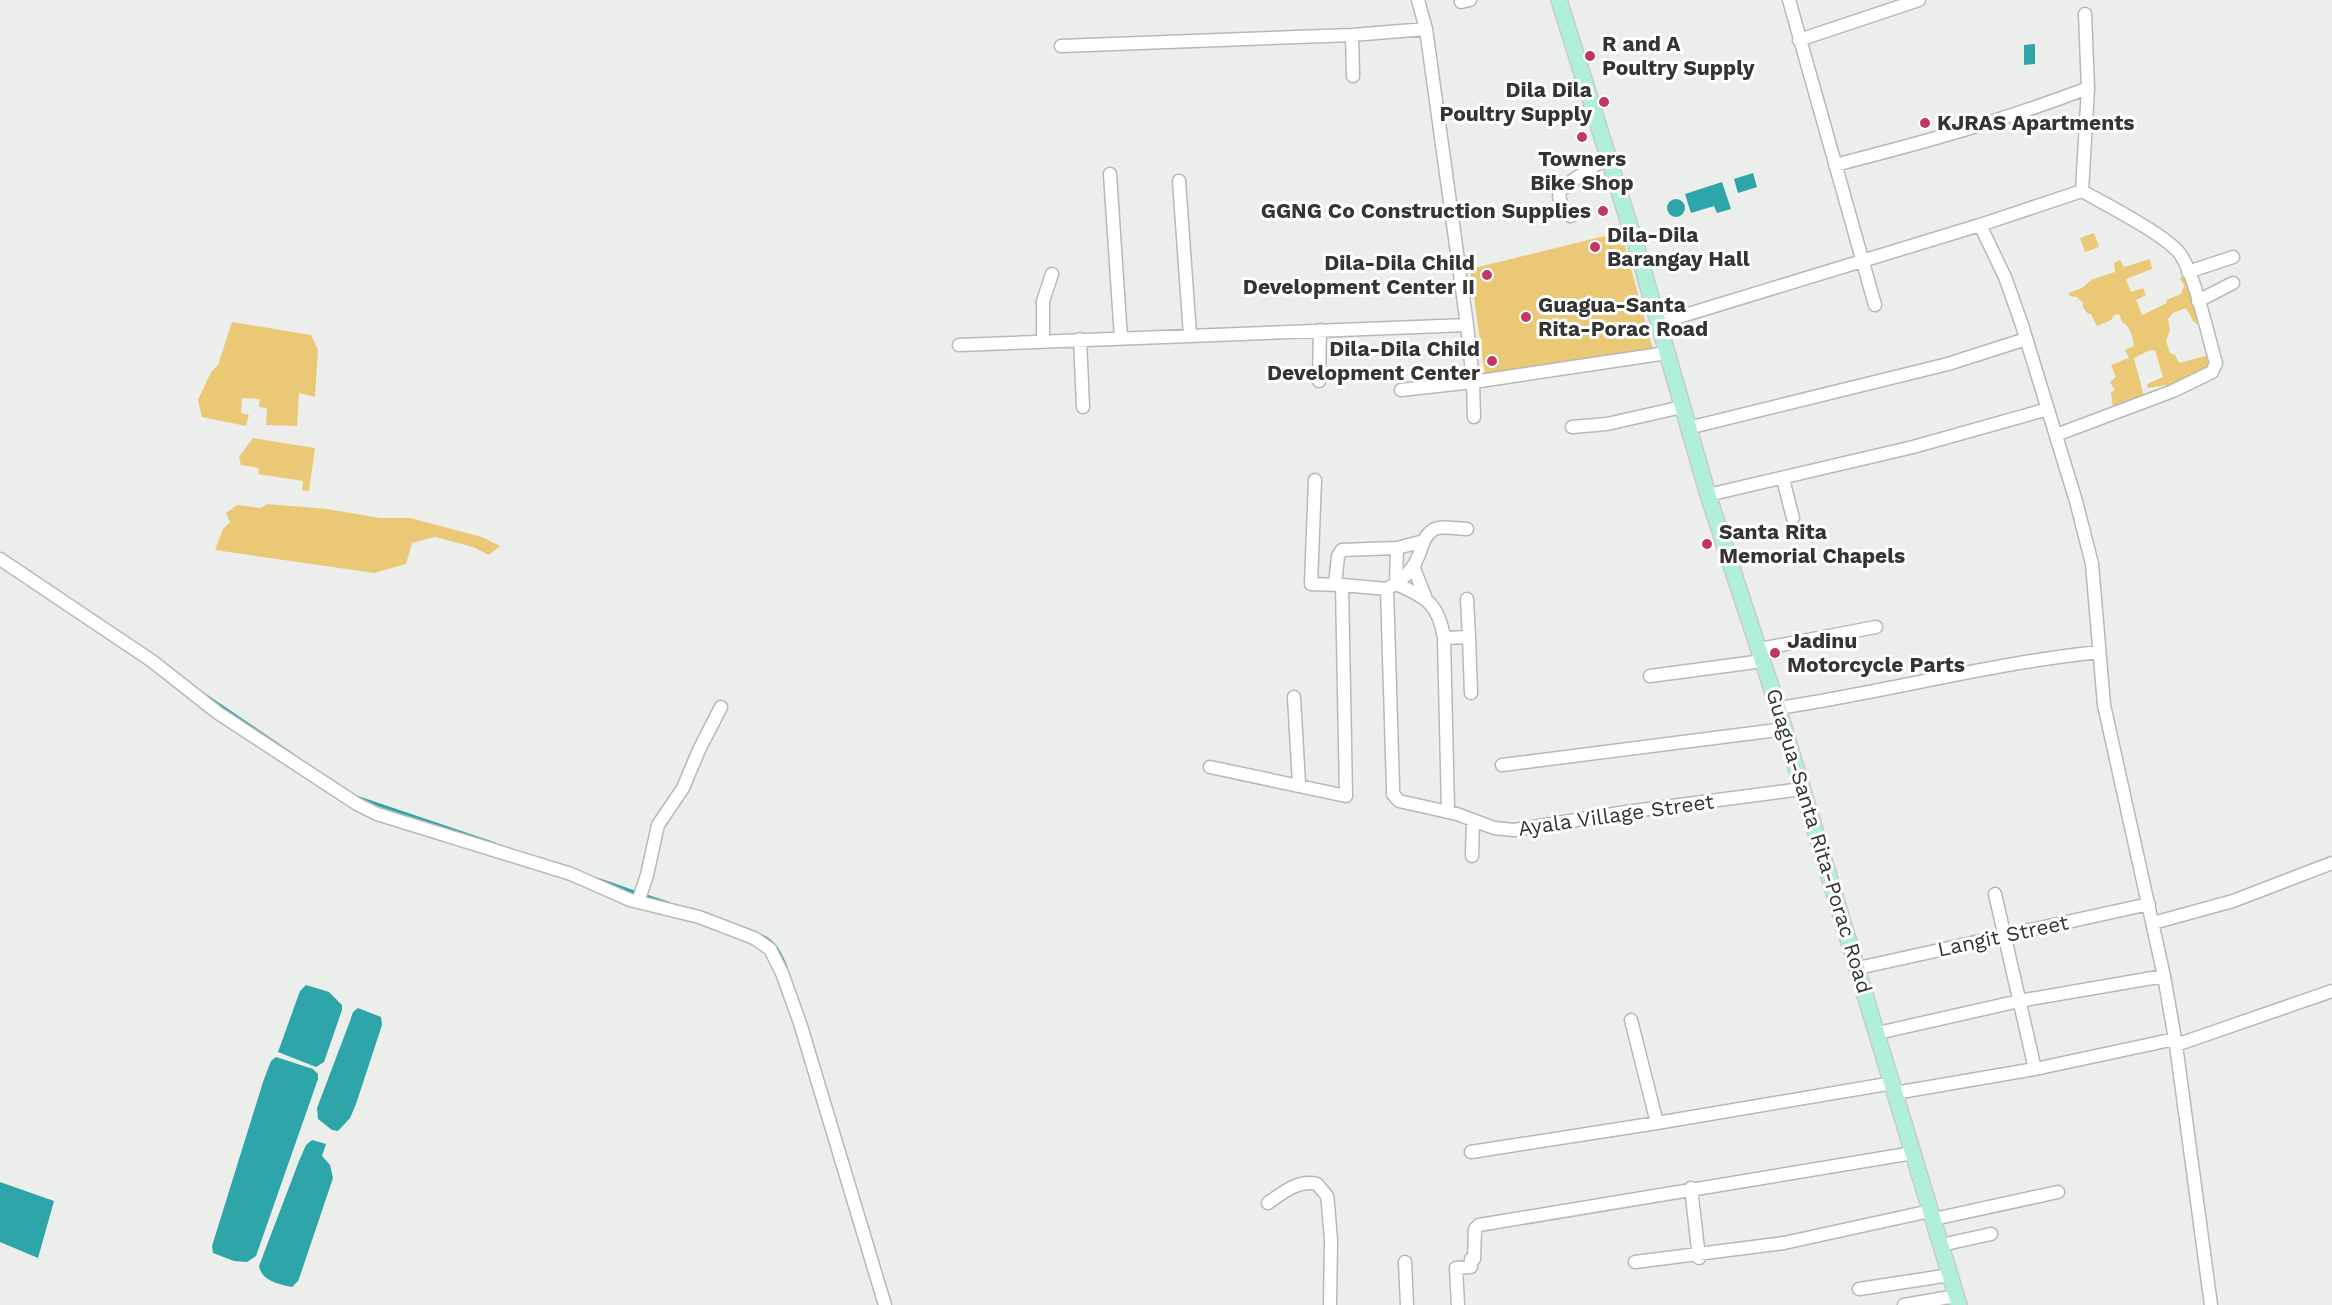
<svg xmlns="http://www.w3.org/2000/svg" width="2332" height="1305" viewBox="0 0 2332 1305" font-family="'Work Sans',sans-serif">
	<style>
		.green { fill: #ebc876 }
		.water { fill: #2ea5a8 }
		.lines { fill: none; stroke-linecap: round; stroke-linejoin: round }
		.stream { stroke: #2ea5a8; stroke-width: 3 }
		.minor-casing { stroke: #b7b9b6; stroke-width: 15 }
		.major-casing { stroke: #cacaca; stroke-width: 18 }
		.minor { stroke: #fff; stroke-width: 12 }
		.major { stroke: #b0efda; stroke-width: 15 }
		.poi-dot { fill: #c23566; stroke: #fff; stroke-width: 2 }
		.labels { text-anchor: middle; stroke-width: 6; stroke-linejoin: round; paint-order: stroke }
		.poi-label { font-size: 21px; font-weight: bold; fill: #343533; stroke: #fff; text-anchor: start }
		.street-label { font-size: 21px; fill: #343533; stroke: #fff }
	</style>
	<rect width="100%" height="100%" fill="#ebeeeb"/>
	<!-- green -->
	<path class="green" d="M1621 232 1653 349 1485 376 1470 269Z
		M2094 233 2099 247 2085 252 2080 238Z
		M2150 259 2152 269 2126 279 2131 292 2143 288 2146 295 2136 300 2142 315 2167 303 2166 300 2181 294 2184 286 2180 278 2186 274 2201 327 2193 321 2186 308 2173 313 2168 319 2170 330 2166 341 2170 353 2175 355 2179 363 2209 355 2213 367 2172 384 2148 388 2147 384 2163 377 2155 350 2148 351 2134 358 2144 397 2113 407 2111 392 2115 390 2110 382 2116 377 2111 365 2129 358 2125 350 2134 346C2133 337 2130 326 2122 322L2119 314 2114 315 2111 320 2097 326 2091 314 2087 313 2083 307V303L2077 297 2069 296V293L2082 288 2091 280 2115 272 2114 263 2120 260 2124 267Z
		M232 322 311 335 318 350 315 397 299 393 297 426 266 425 267 408 259 407 260 399 242 398 241 413 249 415 246 426 202 417 198 400 211 372 218 365Z
		M253 438 315 448 309 491 302 490 303 481 258 474 259 468 241 465 239 457Z
		M267 504 327 509 380 518H410L482 537 500 546 489 555 473 547 435 537 412 543 406 564 374 573 215 550 223 529 230 522 226 513 237 505 261 508Z"/>
	<!-- water -->
	<path class="water" d="M2035 44V64L2024 65V45Z
		M1753 173 1757 187 1738 193 1734 179Z
		M1722 182 1731 209 1717 213 1714 206 1691 213 1685 194Z
		M1667 208a9 9 0 1 1 18 0a9 9 0 1 1-18 0Z
		M306 985 329 992 342 1005V1010L324 1062 316 1067 278 1052 300 991Z
		M358 1008 381 1017 382 1025 356 1104 350 1118 338 1131 332 1130 318 1119 317 1108 350 1021 353 1012Z
		M276 1057 313 1069 318 1074V1079L256 1256 247 1262 234 1261 213 1253 212 1246 263 1082 271 1061Z
		M312 1140 326 1144 322 1156 330 1165 333 1178 301 1273 298 1281 292 1287C278 1284 262 1281 259 1266L299 1161 306 1145Z
		M0 1182 54 1201 38 1258 0 1242Z"/>
	<g class="lines">
		<!-- stream -->
		<path class="stream" d="M202 693 293 755
			M356 797 495 844
			M597 879 637 893
			M643 895 668 903
			M759 935C775 940 780 953 786 967"/>
		<!-- minor casing -->
		<g class="minor-casing">
			<path id="minor" d="M1789 0 1875 305
				M1461 2 1470 0
				M1352 35 1353 76
				M1799 40 1919 0
				M1061 46 1352 35 1426 29
				M1835 165C1921 143 2005 120 2088 88
				M1110 174 1121 338
				M1179 181 1190 335
				M1571 216C1563 209 1559 203 1559 192L1572 181 1607 157
				M1980 225 2005 277 2022 325 2076 501 2092 564 2104 705 2164 976 2176 1045 2211 1305
				M2188 272 2233 257
				M2198 301 2233 283
				M1659 323 1980 225 2082 191
				M1080 339 1083 407
				M1043 341V301L1052 274
				M959 345 1467 325
				M1319 381 1320 330
				M1401 390 1473 382 1467 325 1426 29 1418 0
				M1474 417 1473 382 1667 353
				M1572 427 1607 424 1682 407
				M1688 428 1948 364 2026 339
				M2056 435 2173 391 2212 372 2216 363C2208 336 2195 275 2180 254 2166 235 2105 204 2082 191L2088 88 2085 14
				M1783 479 1793 518
				M1315 480 1311 584 1342 585 1387 589
				M1708 495 1913 447 2048 409
				M1467 529C1457 529 1441 525 1433 530 1423 536 1422 549 1417 559 1412 572 1399 582 1387 589L1393 787V794L1399 801 1457 814 1494 828 1514 830 1626 812 1802 789
				M1397 548 1396 584C1427 597 1439 605 1444 638L1469 637 1467 599
				M0 559 152 661 218 713 357 804 377 814 571 874 630 900 699 917 754 938 770 949 782 973 800 1023 885 1305
				M1413 566 1426 599
				M1335 585 1338 556 1342 550 1397 548 1424 541
				M1469 637 1471 693
				M1444 638 1448 811
				M1760 649 1876 627
				M1650 676 1763 661
				M1294 697 1299 784
				M1778 708C1885 692 1992 663 2099 652
				M1502 765 1785 729
				M1210 767 1346 796 1342 585
				M1472 856 1473 821
				M1995 894 2035 1069
				M638 902 647 875 658 825 683 788 699 750 721 707
				M2153 923 2233 901 2332 863
				M1858 968 2149 904
				M1631 1020 1657 1123
				M1878 1033 2019 1001 2164 976
				M2176 1045 2332 991
				M1895 1093 2035 1069 2175 1039
				M1471 1152 1657 1123 1893 1083
				M1691 1188 1699 1258
				M1268 1203C1282 1193 1299 1179 1317 1184L1327 1196 1328 1204 1331 1240 1330 1305
				M1934 1219 2058 1192
				M1941 1245 1991 1234
				M1405 1262 1407 1305
				M1635 1262 1784 1243 1930 1211
				M1859 1289 1950 1275
				M1458 1305 1456 1268 1471 1267V1259H1474L1475 1229 1479 1225 1913 1153
				M1904 1305 1956 1296"/>
		</g>
		<!-- major casing -->
		<g class="major-casing">
			<path id="major" d="M1559 0 1638 252 1708 495 1778 708 1959 1305"/>
		</g>
		<!-- minor -->
		<use href="#minor" class="minor"/>
		<!-- major -->
		<use href="#major" class="major"/>
	</g>
	<!-- markers -->
	<g class="poi-dot">
		<circle cx="1590" cy="56" r="6"/>
		<circle cx="1604" cy="102" r="6"/>
		<circle cx="1925" cy="123" r="6"/>
		<circle cx="1582" cy="137" r="6"/>
		<circle cx="1603" cy="211" r="6"/>
		<circle cx="1595" cy="247" r="6"/>
		<circle cx="1487" cy="275" r="6"/>
		<circle cx="1526" cy="317" r="6"/>
		<circle cx="1492" cy="361" r="6"/>
		<circle cx="1707" cy="544" r="6"/>
		<circle cx="1775" cy="653" r="6"/>
	</g>
	<g class="labels">
		<!-- poi labels -->
		<g class="poi-label">
			<text x="1602" y="51">R and A<tspan x="1602" dy="24">Poultry Supply</tspan></text>
			<text x="1592" y="97" text-anchor="end">Dila Dila<tspan x="1592" dy="24">Poultry Supply</tspan></text>
			<text x="1937" y="130">KJRAS Apartments</text>
			<text x="1582" y="166" text-anchor="middle">Towners<tspan x="1582" dy="24">Bike Shop</tspan></text>
			<text x="1591" y="218" text-anchor="end">GGNG Co Construction Supplies</text>
			<text x="1607" y="242">Dila-Dila<tspan x="1607" dy="24">Barangay Hall</tspan></text>
			<text x="1475" y="270" text-anchor="end">Dila-Dila Child<tspan x="1475" dy="24">Development Center II</tspan></text>
			<text x="1538" y="312">Guagua-Santa<tspan x="1538" dy="24">Rita-Porac Road</tspan></text>
			<text x="1480" y="356" text-anchor="end">Dila-Dila Child<tspan x="1480" dy="24">Development Center</tspan></text>
			<text x="1719" y="539">Santa Rita<tspan x="1719" dy="24">Memorial Chapels</tspan></text>
			<text x="1787" y="648">Jadinu<tspan x="1787" dy="24">Motorcycle Parts</tspan></text>
		</g>
		<!-- street labels -->
		<g class="street-label">
			<text transform="translate(1616 815) rotate(-8)" y="7">Ayala Village Street</text>
			<text transform="translate(1819 841) rotate(73)" y="7">Guagua-Santa Rita-Porac Road</text>
			<text transform="translate(2003 936) rotate(-12)" y="7">Langit Street</text>
		</g>
	</g>
</svg>
